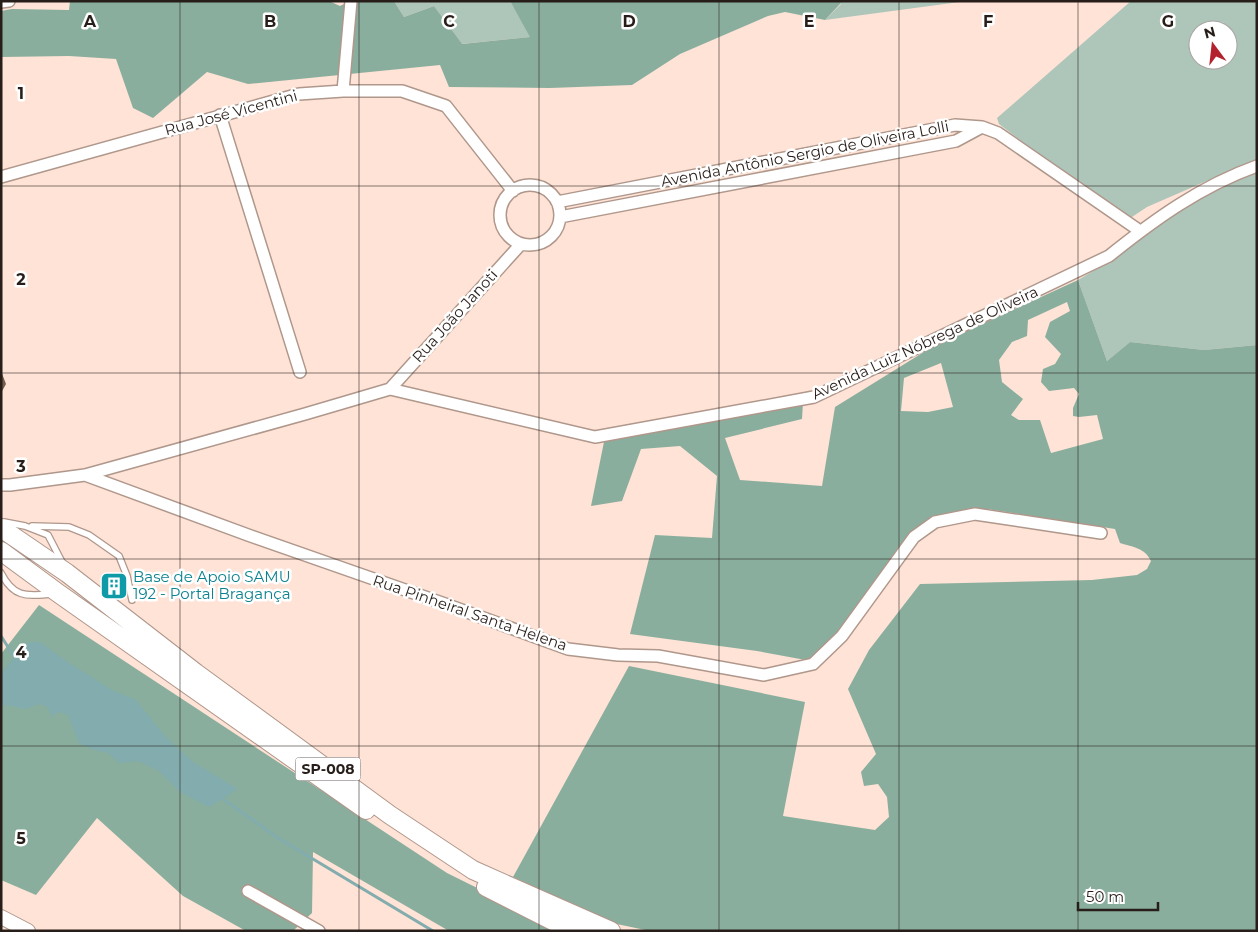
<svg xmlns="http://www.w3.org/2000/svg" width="1258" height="932" viewBox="0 0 1258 932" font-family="Montserrat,sans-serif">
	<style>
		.green { fill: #aec6ba; fill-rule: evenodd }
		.forest { fill: #8aae9d; fill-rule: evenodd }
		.water { fill: #82acad }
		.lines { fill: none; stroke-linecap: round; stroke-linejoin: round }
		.stream { stroke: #82acad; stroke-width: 3 }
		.building { fill: #775c49 }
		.service-casing { stroke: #b0978b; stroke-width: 8 }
		.minor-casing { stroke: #b0978b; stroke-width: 14 }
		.tertiary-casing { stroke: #b0978b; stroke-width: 16 }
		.primary-casing { stroke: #b0978b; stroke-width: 20 }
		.service { stroke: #fff; stroke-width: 5.5 }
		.minor { stroke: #fff; stroke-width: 11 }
		.tertiary { stroke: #fff; stroke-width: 14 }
		.primary { stroke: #fff; stroke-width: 18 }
		.grid { fill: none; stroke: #271d19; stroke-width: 1; stroke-opacity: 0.55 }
		.labels { text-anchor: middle; stroke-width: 5; stroke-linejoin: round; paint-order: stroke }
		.shield { fill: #fff; stroke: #68615e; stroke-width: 1 }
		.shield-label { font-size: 14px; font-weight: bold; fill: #271d19 }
		.street-label { font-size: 15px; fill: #271d19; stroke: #fff }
		.culture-label { font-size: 15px; fill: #0d838f; stroke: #fff; text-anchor: start }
		.grid-label { font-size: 16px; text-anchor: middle; font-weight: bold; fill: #271d19; stroke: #fff; stroke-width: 5; stroke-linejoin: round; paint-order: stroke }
	</style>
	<rect width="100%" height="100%" fill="#fee3d6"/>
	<!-- green -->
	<path class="green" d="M394 1H510L531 37 461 44 434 6 404 17Z
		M840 1H967L825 20 841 4Z
		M1131 1H1257V159L1147 207 1126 221 999 124 997 118ZM1198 30H1228V60H1198Z
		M1257 169V345L1204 350 1130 342 1107 361 1078 280 1120 255 1174 212 1210 191Z"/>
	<!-- forest -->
	<path class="forest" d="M70 1H329L340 6 350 1H394L404 17 434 6 462 44 530 37 510 1H840L841 3 825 20 785 12 768 16 680 54 632 85 550 88 449 87 440 65 248 84 207 72 153 118 133 108 116 59 69 56 1 57V11L12 9 69 10Z
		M1078 280 1107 361 1130 342 1204 350 1257 345V931H650L612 923 513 877 629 666 805 702 783 816 875 830 889 817 887 797 878 784 864 786 861 772 876 754 848 689 869 650 920 584 1092 580 1137 575 1147 569 1151 561C1145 548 1133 547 1120 543L1115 529 987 509 923 523 890 560 840 635 811 661 757 651 630 634 655 535 712 538 717 476 680 446 641 449 622 501 591 506 605 437 803 402 802 419 725 438 740 480 822 486 835 407 932 347ZM1067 302 1070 311 1050 322 1045 337 1061 354 1055 364 1043 369 1041 382 1049 391 1074 388 1079 394 1073 408V416L1079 417 1097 415 1103 439 1051 453 1040 420H1019L1011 415 1023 399 1002 382 999 360 1012 342 1027 336 1028 320ZM941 363 953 407 928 412 901 411 904 378Z
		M39 605 447 873 564 931H449L313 852 312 913 293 931H246L183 896 97 818 36 895 1 880V654Z"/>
	<!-- water -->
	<path class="water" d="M30 642H40L66 661 112 690 136 700 165 736 193 762 238 789 209 807 180 792 159 771 138 761 119 763 108 753 94 750 79 743 68 715 60 712 54 714 53 719 47 707 39 704 26 709 6 705 1 707V674L22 647Z"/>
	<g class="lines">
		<!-- stream -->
		<path class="stream" d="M1 636 15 658
			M220 797 278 838 433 931"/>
	</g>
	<!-- building -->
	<path class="building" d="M1 371 6 384 1 393Z
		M109 575 127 588 119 598 102 585Z"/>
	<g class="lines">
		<!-- service casing -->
		<g class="service-casing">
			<path id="service" d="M4 522 25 526 48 535 63 564
				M32 526 69 527 89 535 119 556 127 576 132 600
				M1 573C14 598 26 596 51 594"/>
		</g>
		<!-- minor casing -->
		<g class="minor-casing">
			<path id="minor" d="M1 2 9 1
				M343 91 351 1
				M220 115 300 372
				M1 177 299 94 343 91H402L446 106 513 191
				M500 215a30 30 0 1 1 60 0a30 30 0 1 1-60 0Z
				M557 202 955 125 982 127 998 133 1140 231
				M560 217 956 141 982 127
				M390 389 521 244
				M85 475 248 535 448 605 568 649 618 655 658 656 764 675 813 664 842 636 914 537 935 522 975 514 1101 533
				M1 485H10L85 475 305 414 390 389 595 437 814 397 1109 256C1155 219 1201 186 1257 166
				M248 891 319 931"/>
		</g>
		<!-- tertiary casing -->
		<g class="tertiary-casing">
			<path id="tertiary" d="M1 917 28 931"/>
		</g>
		<!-- primary casing -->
		<g class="primary-casing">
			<path id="primary" d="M1 528 67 573 196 673 390 815 473 870 611 931
				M1 551 58 593 366 810
				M486 887 559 924 578 931"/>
		</g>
		<!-- service -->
		<use href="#service" class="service"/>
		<!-- minor -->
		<use href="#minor" class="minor"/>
		<!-- tertiary -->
		<use href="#tertiary" class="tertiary"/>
		<!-- primary -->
		<use href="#primary" class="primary"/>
	</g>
	<!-- grid -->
	<path class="grid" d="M180 1V931M359 1V931M539 1V931M719 1V931M899 1V931M1078 1V931M1 186H1257M1 373H1257M1 559H1257M1 746H1257"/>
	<!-- icons -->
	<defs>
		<g id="building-square" transform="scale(1.4375)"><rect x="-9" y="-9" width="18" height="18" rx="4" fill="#0f9aa8" stroke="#fff"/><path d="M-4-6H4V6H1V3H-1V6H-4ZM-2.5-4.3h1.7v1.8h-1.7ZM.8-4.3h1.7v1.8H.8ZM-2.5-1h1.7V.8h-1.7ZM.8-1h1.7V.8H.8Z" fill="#fff"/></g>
	</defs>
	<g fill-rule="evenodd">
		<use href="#building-square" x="114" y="586"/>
	</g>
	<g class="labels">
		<!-- shield labels -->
		<rect class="shield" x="295.5" y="757.5" width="65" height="23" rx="4"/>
		<g class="shield-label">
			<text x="328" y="774">SP-008</text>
		</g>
		<!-- street labels -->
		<g class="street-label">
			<text transform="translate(231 113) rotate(-15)" y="5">Rua José Vicentini</text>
			<text transform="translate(805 154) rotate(-11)" y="5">Avenida Antônio Sergio de Oliveira Lolli</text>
			<text transform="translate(455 316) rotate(-48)" y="5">Rua João Janoti</text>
			<text transform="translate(925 343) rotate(-25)" y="5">Avenida Luiz Nóbrega de Oliveira</text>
			<text transform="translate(470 613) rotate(19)" y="5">Rua Pinheiral Santa Helena</text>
		</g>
		<!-- culture labels -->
		<g class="culture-label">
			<text x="133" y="582">Base de Apoio SAMU<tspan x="133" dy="17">192 - Portal Bragança</tspan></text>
		</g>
	</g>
	<g class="grid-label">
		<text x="90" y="27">A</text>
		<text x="270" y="27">B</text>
		<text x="449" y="27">C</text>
		<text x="629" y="27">D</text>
		<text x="809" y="27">E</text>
		<text x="988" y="27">F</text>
		<text x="1168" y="27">G</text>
		<text x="21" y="99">1</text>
		<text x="21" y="285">2</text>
		<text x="21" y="472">3</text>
		<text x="21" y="658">4</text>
		<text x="21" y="844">5</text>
	</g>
	<!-- border -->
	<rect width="1258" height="932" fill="none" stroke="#271d19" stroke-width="5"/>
	<!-- north arrow -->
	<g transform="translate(1213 45) rotate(345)"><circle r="24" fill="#ffffff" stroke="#a9a5a3"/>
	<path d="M0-4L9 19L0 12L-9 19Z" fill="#b4232d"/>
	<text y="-8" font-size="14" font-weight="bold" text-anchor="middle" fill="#271d19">N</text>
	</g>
	<!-- scale -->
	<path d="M1078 902v8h80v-8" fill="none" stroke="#271d19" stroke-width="2.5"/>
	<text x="1086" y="902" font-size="15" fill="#271d19" stroke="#ffffff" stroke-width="4" paint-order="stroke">50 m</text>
</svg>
